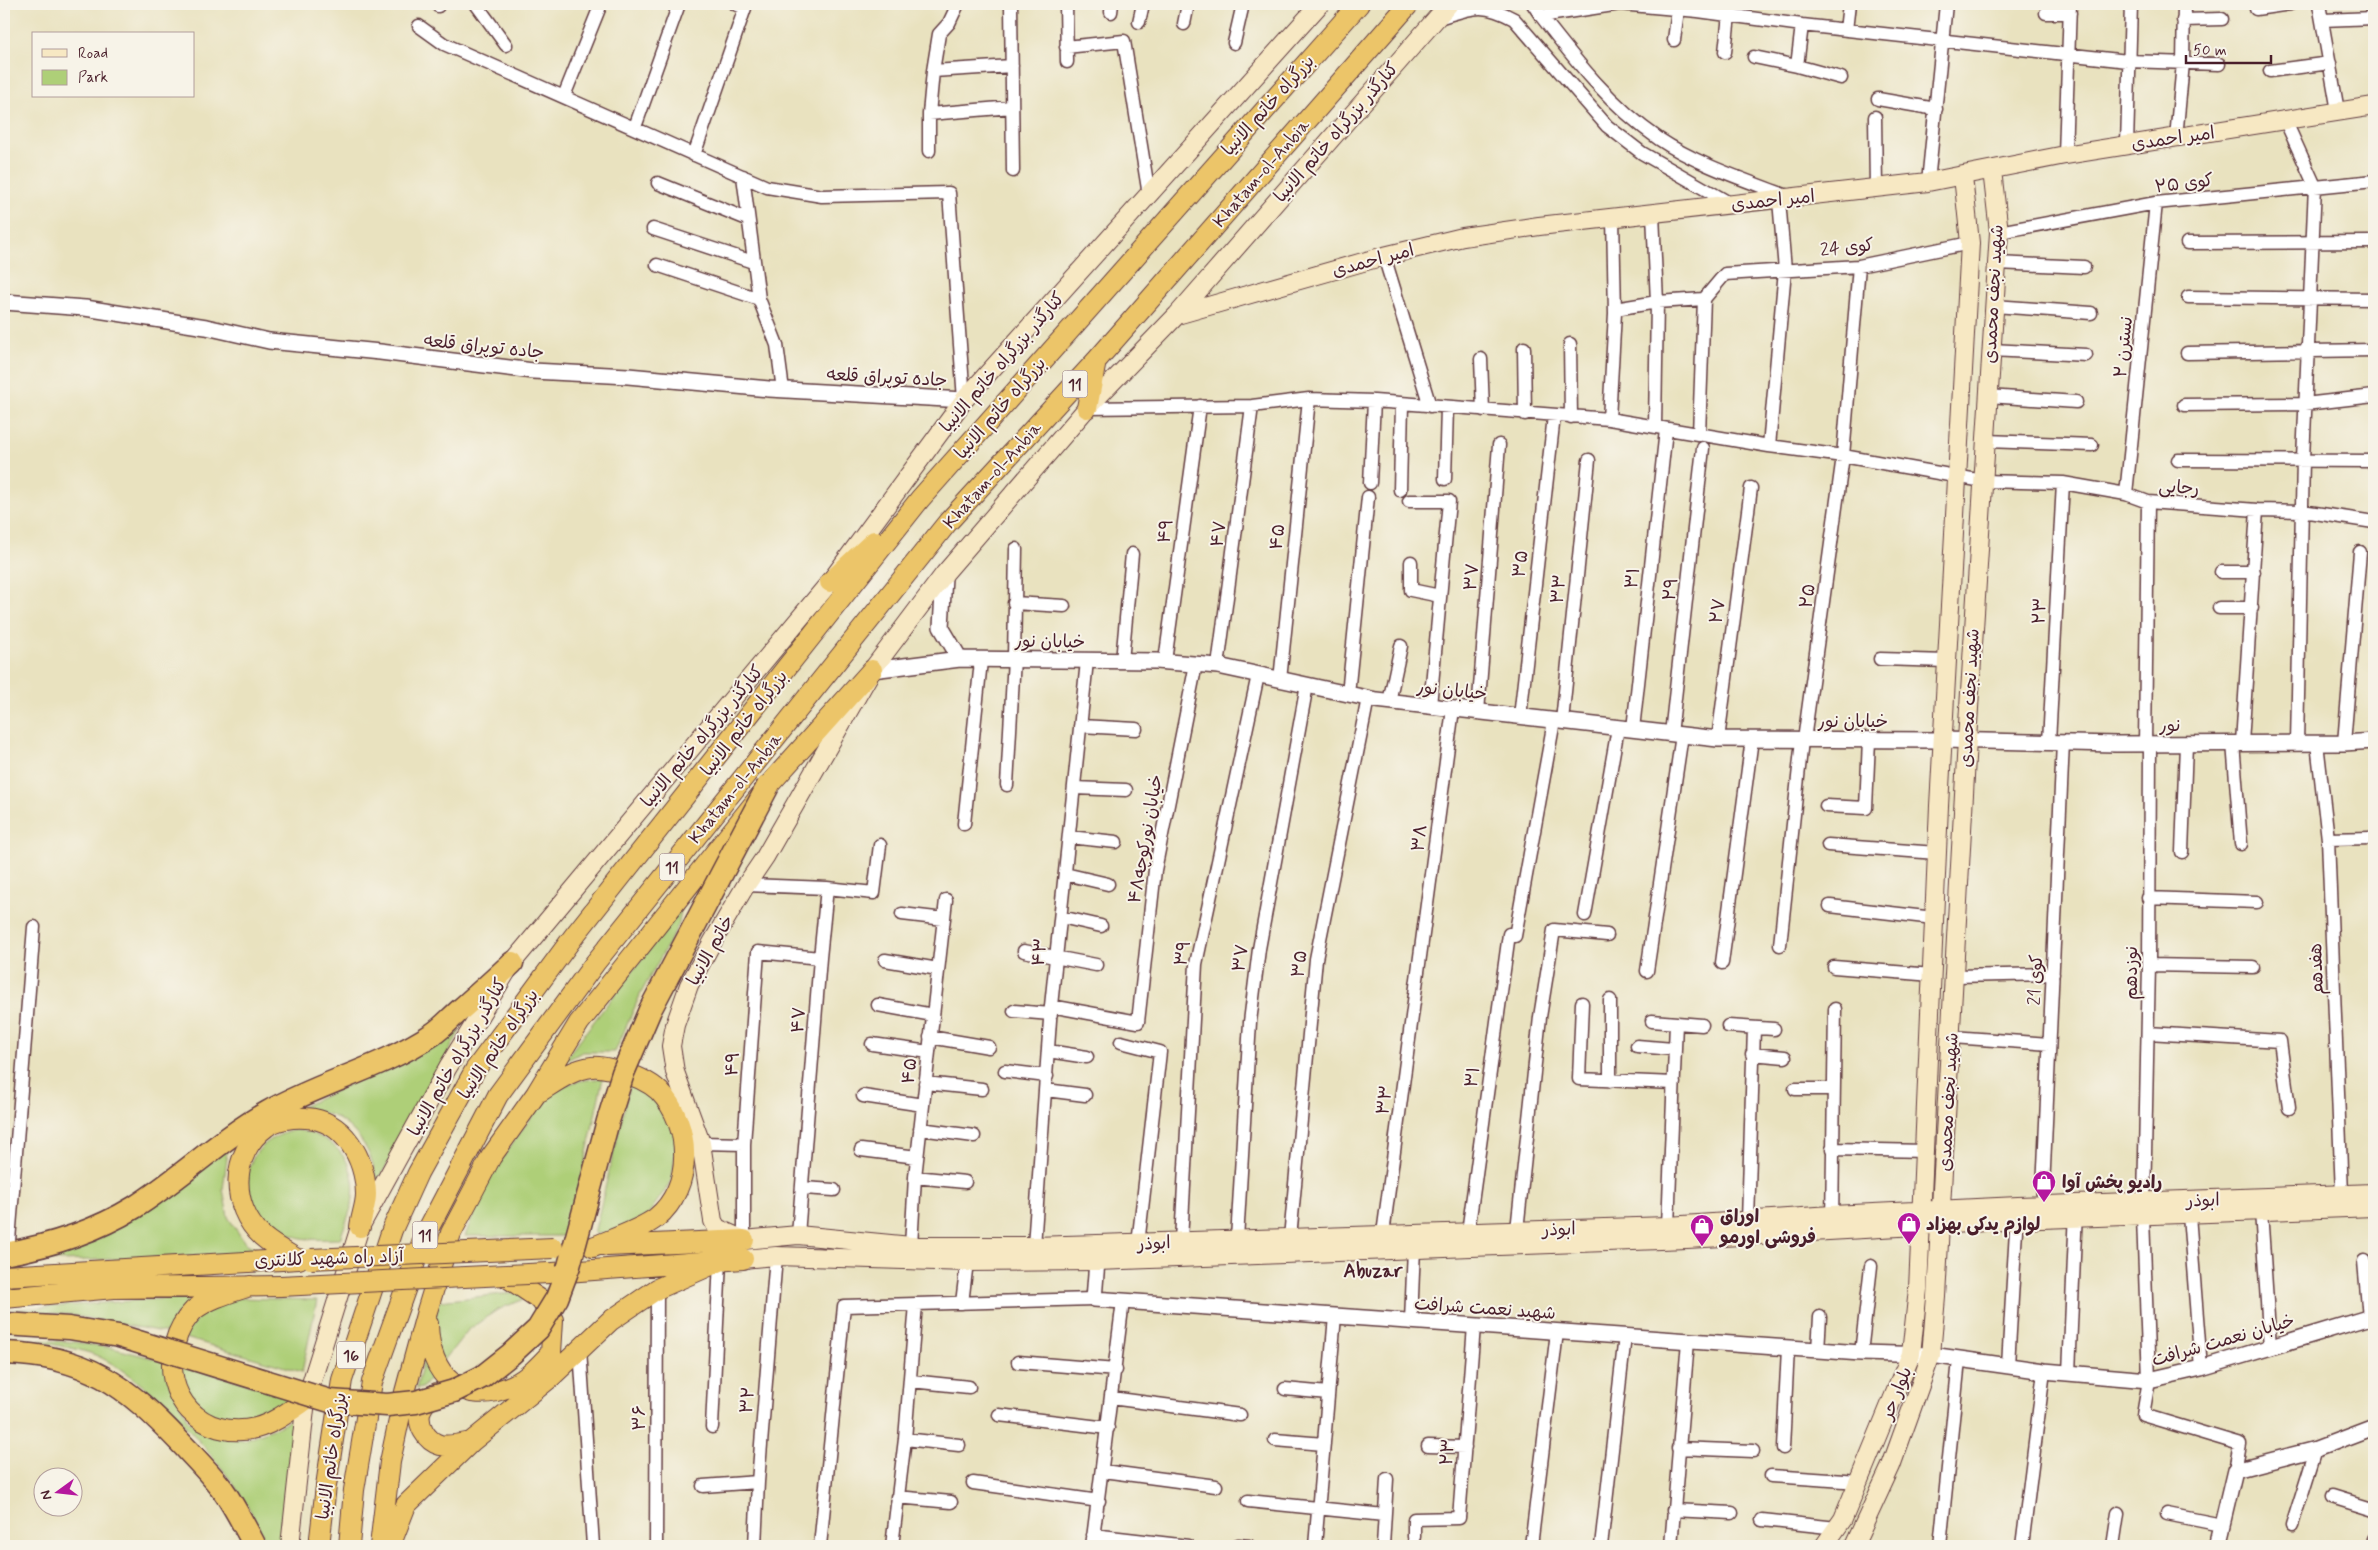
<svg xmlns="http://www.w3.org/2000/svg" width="2378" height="1550" viewBox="0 0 2378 1550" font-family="Mynerve,'Playpen Sans Arabic',sans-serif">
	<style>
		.green { fill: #aecf78; stroke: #7c7752 }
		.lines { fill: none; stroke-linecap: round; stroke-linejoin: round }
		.minor-casing { stroke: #623c41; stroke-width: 15 }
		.tertiary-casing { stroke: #623c41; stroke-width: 18 }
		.secondary-casing { stroke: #623c41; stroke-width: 20 }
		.trunk-casing { stroke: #623c41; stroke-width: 22 }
		.motorway-casing { stroke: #623c41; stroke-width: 25 }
		.minor { stroke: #fff; stroke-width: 12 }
		.tertiary { stroke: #fff; stroke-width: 15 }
		.secondary { stroke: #f7e8c3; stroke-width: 18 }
		.trunk { stroke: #ecc569; stroke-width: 20 }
		.motorway { stroke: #ecc569; stroke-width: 22 }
		.trunk-bridge-casing { stroke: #623c41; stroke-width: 22; stroke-linecap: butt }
		.motorway-bridge-casing { stroke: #623c41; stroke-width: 25; stroke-linecap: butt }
		.trunk-bridge { stroke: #ecc569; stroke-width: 20 }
		.motorway-bridge { stroke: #ecc569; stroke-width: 22 }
		.labels { text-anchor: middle; stroke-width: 4; stroke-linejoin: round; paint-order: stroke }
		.shield { fill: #f7f3e8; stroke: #7e5f64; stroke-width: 1 }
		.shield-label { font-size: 16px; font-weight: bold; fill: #4a1f2b }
		.street-label { font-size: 18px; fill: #4a1f2b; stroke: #f7f3e8 }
		.poi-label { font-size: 18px; font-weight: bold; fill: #4a1f2b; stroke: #f7f3e8; text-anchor: start }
		.neighbourhood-label { font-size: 19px; font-weight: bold; fill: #4a1f2b; stroke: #f7f3e8 }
	</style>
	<rect width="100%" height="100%" fill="#f7f3e8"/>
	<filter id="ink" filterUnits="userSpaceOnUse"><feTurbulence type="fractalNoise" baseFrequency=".02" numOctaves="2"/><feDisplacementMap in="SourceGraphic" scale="10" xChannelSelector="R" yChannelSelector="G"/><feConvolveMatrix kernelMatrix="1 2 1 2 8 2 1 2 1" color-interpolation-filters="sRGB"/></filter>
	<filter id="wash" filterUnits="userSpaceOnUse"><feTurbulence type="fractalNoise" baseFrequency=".0096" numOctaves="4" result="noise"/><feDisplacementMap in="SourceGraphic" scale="20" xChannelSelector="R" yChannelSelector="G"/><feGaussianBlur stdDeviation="1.12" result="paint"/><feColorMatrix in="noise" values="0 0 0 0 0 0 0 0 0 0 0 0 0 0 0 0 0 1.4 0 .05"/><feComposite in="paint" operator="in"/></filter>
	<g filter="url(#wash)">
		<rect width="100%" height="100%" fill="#e9e2bf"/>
		<!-- green -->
		<path class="green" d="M681 908 679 924 641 993 615 1052H582L562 1063Z
			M460 1031 376 1185C375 1156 360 1131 335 1117 325 1112 311 1111 300 1108Z
			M603 1078 569 1236H465C470 1223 475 1210 480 1197 492 1172 539 1099 562 1087 575 1080 588 1080 603 1078Z
			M631 1080 662 1104 677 1137 672 1180 647 1216 612 1232 594 1234Z
			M295 1130C331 1134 358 1160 353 1198 351 1212 344 1226 340 1239 325 1239 308 1241 294 1236 234 1215 230 1145 295 1130Z
			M225 1148 227 1158 223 1189 228 1217 245 1243 268 1254 61 1261 37 1259 100 1238Z
			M549 1289 497 1310 468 1330 422 1388 416 1389 439 1301Z
			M201 1296 174 1317 169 1333 65 1314 4 1310Z
			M237 1298 317 1300 302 1372 182 1337 203 1312Z
			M4 1339 75 1342 112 1348 164 1361 187 1420 211 1436 244 1440 280 1426 295 1417 282 1546H266C251 1488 148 1373 90 1353 62 1344 33 1342 4 1339Z
			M179 1364 294 1397 261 1418 227 1423 191 1403Z"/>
	</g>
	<g filter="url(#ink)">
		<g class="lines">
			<!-- minor casing -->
			<g class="minor-casing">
				<path id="minor" d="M437 4 438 6
					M476 4 506 45
					M1011 4 1013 171
					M1066 4 1067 62
					M1533 4 1541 16C1576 61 1611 106 1659 139 1696 164 1745 180 1787 196
					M2319 4 2338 111
					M2256 9 2290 4
					M1111 12 1112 4
					M2046 13H2070
					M1541 16 1620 4 1698 11 1802 25 2128 61 2219 64
					M1435 19C1470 9 1480 0 1514 19L1607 126 1642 153 1731 204
					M2183 20 2222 19
					M2322 20 2374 18
					M1139 22 1143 4
					M1184 24 1188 4
					M419 26 444 44 767 187 822 196 949 193 964 400
					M1846 30 1849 4
					M1674 40 1678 10
					M1234 43 1243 4
					M1066 47 1124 41 1149 195
					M1725 52 1729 15
					M1754 57 1797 66 1841 78
					M1797 66 1802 25
					M933 71 1012 66
					M2270 71 2330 63
					M564 96 601 4
					M1878 99 1936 109
					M929 114 1012 107
					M1875 117 1876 188
					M2286 122 2315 186 2303 459 2297 743
					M635 127 679 4
					M2176 138 2183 63 2184 4
					M2127 145 2131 4
					M929 151V114L933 71 939 34 949 23 958 4
					M694 155 745 8 735 4
					M2065 155 2070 4
					M743 176 759 299 777 345 783 390
					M1928 182 1946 4
					M658 183 747 219
					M1653 214 1657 302 1655 427
					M653 229 753 262
					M1999 232 2156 203 2374 181
					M2187 243 2374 242
					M1384 256 1430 406
					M1997 263 2084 267
					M657 265 759 299
					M2188 297 2374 299
					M1994 306 2091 313
					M1615 309 1657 302 1704 299 1725 274 1859 266 1970 243
					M1570 344 1571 417
					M1524 348 1525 414
					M1991 350 2086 355
					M2187 353 2374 350
					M1481 359 1483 410
					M1988 396 2076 402
					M2184 405 2305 404 2374 396
					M1087 408 1252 406 1309 399 1374 401 1609 419 1769 446 1843 456 1983 481 2063 483 2126 494 2148 502 2257 510 2302 511 2374 522
					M1609 419 1615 313 1613 218
					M1699 434 1704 299
					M1986 441 2092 445
					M1769 446 1785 270 1779 200
					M2178 460 2374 461
					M1445 479 1447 407
					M1370 483 1374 401
					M1400 490 1402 404
					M2126 494 2156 203
					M1409 501H1449L1430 706
					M1411 562V590L1440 596
					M2221 572H2254
					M1014 603 1064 606
					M2219 608H2252
					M1880 659 1947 661
					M1122 661 1132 554
					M1165 661 1200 406
					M1218 666 1252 406
					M1280 680 1309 399
					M1348 694 1368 497
					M1389 702 1401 646
					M1478 712 1499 445
					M1520 717 1554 416
					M1562 721 1589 460
					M1080 726 1136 729
					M1633 729 1666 430
					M1671 734 1703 448
					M1718 739 1751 488
					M1804 740 1843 456 1859 266
					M2049 742 2063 483
					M2233 743 2241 844
					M2242 743 2257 510
					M2317 743 2328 839 2342 1194
					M2344 743 2360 552
					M2145 744 2148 502
					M1007 785 1014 658 1016 549
					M1074 788 1126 790
					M1826 806 1866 808 1869 740
					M964 824 981 661
					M1069 837 1116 842
					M2328 839 2371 838
					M1828 845 1937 853
					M2182 852 2186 744
					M1065 874 1108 884
					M746 885 827 888 820 958 798 1235
					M827 888 874 893 880 845
					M2148 898 2257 902
					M1830 906 1934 918
					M902 914 944 919
					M1585 915 1618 728
					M1061 917 1101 926
					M1780 945 1802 740
					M1024 951 1096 965
					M885 960 938 969
					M1722 963 1752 739
					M2149 965 2253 967
					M1834 967 1932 975
					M1647 971 1682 735
					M1955 976 2053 974
					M1610 1000V1081
					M1582 1003 1579 1079 1674 1083
					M878 1005 933 1015
					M1051 1006 1138 1022 1155 870 1196 664
					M1014 1011 1051 1014
					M1652 1021 1702 1025
					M1728 1026 1774 1029
					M2148 1033 2280 1041 2289 1108
					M930 1037 989 1047
					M1952 1037 2049 1044
					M1121 1042 1160 1052 1138 1244
					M872 1044 929 1052
					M1637 1046 1673 1049
					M1048 1051 1087 1057
					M1752 1054 1785 1057
					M1005 1071 1047 1076
					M925 1083 982 1089
					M1795 1089H1833
					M1046 1090 1085 1095
					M863 1096 923 1105
					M920 1129 974 1136
					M701 1143 744 1144
					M1832 1149 1925 1151
					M861 1150 917 1157
					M915 1177 965 1182
					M803 1188 834 1190
					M2144 1202 2149 965 2150 744
					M2261 1211 2270 1347
					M2042 1212 2063 742
					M2189 1215 2201 1368
					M2143 1217 2149 1380 2143 1415 2240 1444 2235 1470
					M1748 1221 1754 1028
					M1832 1223 1835 1009
					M1668 1226 1676 1023
					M1517 1230 1540 1017 1554 930 1607 935
					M1468 1232 1509 934 1515 936 1554 721
					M1383 1234 1453 709
					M1290 1238 1316 959 1368 698
					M1237 1239 1250 1022 1259 949 1307 685
					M744 1240V1144L758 952 820 958
					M1181 1241 1196 964 1258 675
					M911 1246 915 1177 946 900
					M1034 1246 1051 1006 1087 661
					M8 1253 34 927
					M2364 1261 2369 1318
					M962 1303 967 1262
					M1411 1321 1414 1248
					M580 1349 593 1546
					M1818 1350 1820 1317
					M1861 1353 1871 1266
					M1018 1362 1116 1370
					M2008 1365 2017 1213
					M2069 1373 2076 1211
					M911 1381 969 1387
					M1285 1389 1328 1393
					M1111 1398 1240 1415
					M999 1415 1108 1428
					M712 1427 720 1261
					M905 1439 959 1445
					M1275 1440 1324 1444
					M1428 1446 1465 1447
					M1678 1448 1753 1451
					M1783 1448 1788 1348
					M1103 1471 1216 1486
					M1771 1476 1859 1482
					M973 1483 1099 1501
					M703 1486 758 1482
					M2332 1496 2374 1509
					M897 1497 951 1502
					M1248 1501 1384 1515
					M1673 1510 1732 1513
					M2167 1514 2222 1525
					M1762 1520 1837 1528
					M2292 1526 2316 1449
					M1093 1535 1188 1546
					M1414 1537V1519L1459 1518 1474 1326
					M1238 1545 1249 1546
					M656 1546 657 1289
					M755 1546 758 1482 776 1256
					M820 1546 844 1306 1094 1299
					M892 1546 905 1439 916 1304
					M1092 1546 1123 1301
					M1315 1546 1335 1316
					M1383 1546 1387 1479
					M1531 1546 1557 1332
					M1601 1546 1625 1336
					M1671 1546 1688 1341
					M1940 1546 1959 1360
					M2022 1546 2044 1371
					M2113 1546 2118 1513
					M2371 1546 2374 1537"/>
			</g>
			<!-- tertiary casing -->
			<g class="tertiary-casing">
				<path id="tertiary" d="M4 302 85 308 206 327 269 341 380 352 533 371 628 376 769 389 964 400
					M944 577 941 627 960 659
					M872 670 960 659 1156 661 1218 666 1376 700 1718 739 1942 740 2116 744 2344 743 2374 741
					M1097 1261 1094 1299 1861 1353 1931 1355 2044 1371 2149 1380 2201 1368 2374 1316
					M2217 1546 2235 1470 2316 1449 2374 1427"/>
			</g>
			<!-- secondary casing -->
			<g class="secondary-casing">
				<path id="secondary" d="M1449 4 1177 315 1087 408 945 573 872 670 765 857 746 885 713 941 689 985 675 1025 671 1046 675 1072 701 1143 713 1221 717 1228 744 1240 798 1235 911 1246H1034L1668 1226 1832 1215 2018 1206 2374 1193
					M1177 315 1384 256 1463 237 1539 226 1928 182 2065 155 2374 106
					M743 1259 776 1256 967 1262 1097 1261 1687 1239 2041 1219 2374 1207
					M290 1546 306 1400 360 1227 448 1067 512 963 830 582 964 400 1320 4
					M1824 1546 1843 1519 1911 1354 1918 1289 1939 806 1970 243 1963 176
					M1854 1546 1891 1466 1931 1355 1936 1297 1967 740 1999 232 1992 170"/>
			</g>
			<!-- trunk casing -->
			<g class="trunk-casing">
				<path id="trunk" d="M1087 408 1096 361
					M830 582 874 541
					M541 1091C557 1081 573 1069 592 1067 601 1066 610 1069 618 1071 634 1075 647 1080 659 1091 692 1125 694 1187 656 1218 640 1230 612 1239 593 1247
					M607 1246 744 1240
					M297 1259C285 1252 272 1245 262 1236 230 1207 230 1153 266 1127 276 1119 294 1117 306 1118 344 1120 365 1158 366 1194 366 1205 361 1217 360 1227
					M553 1273 743 1259
					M4 1276 299 1259
					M250 1286C232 1292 209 1298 194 1310 185 1319 178 1331 175 1343 160 1396 202 1441 256 1428 275 1423 291 1410 306 1400
					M4 1298 114 1288 280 1286
					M428 1324C429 1375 462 1409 513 1385 528 1378 540 1365 551 1353L553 1320 541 1300 505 1276
					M437 1393C430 1398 424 1402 421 1410 416 1424 426 1441 440 1445 450 1447 461 1444 471 1442
					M319 1546 326 1486 342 1380 392 1230 418 1173 475 1070 574 936 920 499 1359 4
					M349 1546 354 1490 372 1382 424 1237 498 1095 595 963 948 522 1096 361 1409 4
					M380 1546 390 1462 405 1392 427 1311 451 1233 491 1157 536 1094 579 1023 768 786 872 670
					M390 1546 406 1505 471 1442 551 1377 610 1321 657 1289 720 1261"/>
			</g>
			<!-- motorway casing -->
			<g class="motorway-casing">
				<path id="motorway" d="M4 1254C49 1246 96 1231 135 1207 181 1178 220 1139 268 1112 321 1082 382 1068 433 1034 442 1028 450 1019 458 1012 476 996 494 980 512 963
					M4 1353C86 1355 126 1385 180 1442 195 1458 210 1473 223 1490 235 1507 245 1527 255 1546"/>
			</g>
			<!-- minor -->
			<use href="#minor" class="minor"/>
			<!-- tertiary -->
			<use href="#tertiary" class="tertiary"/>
			<!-- secondary -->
			<use href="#secondary" class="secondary"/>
			<!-- trunk -->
			<use href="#trunk" class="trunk"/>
			<!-- motorway -->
			<use href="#motorway" class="motorway"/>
			<!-- trunk-bridge casing -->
			<g class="trunk-bridge-casing">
				<path id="trunk-bridge" d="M311 1259 553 1248
					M280 1286 549 1273"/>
			</g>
			<!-- motorway-bridge casing -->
			<g class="motorway-bridge-casing">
				<path id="motorway-bridge" d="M4 1324 69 1328 119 1336 330 1401 387 1405 416 1402 454 1391 482 1377 511 1354 538 1329 557 1298 569 1266 608 1121 623 1073 650 1010 768 786"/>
			</g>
			<!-- trunk-bridge -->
			<use href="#trunk-bridge" class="trunk-bridge"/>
			<!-- motorway-bridge -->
			<use href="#motorway-bridge" class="motorway-bridge"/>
		</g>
	</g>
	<!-- icons -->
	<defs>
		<g id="shop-pin" transform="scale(1.25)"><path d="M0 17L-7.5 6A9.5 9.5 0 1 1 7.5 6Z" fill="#b5179e" stroke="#f7f3e8"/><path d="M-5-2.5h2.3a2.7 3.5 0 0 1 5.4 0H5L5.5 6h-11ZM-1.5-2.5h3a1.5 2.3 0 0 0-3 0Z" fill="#fff"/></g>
	</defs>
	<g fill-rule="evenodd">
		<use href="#shop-pin" x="2044" y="1182"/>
		<use href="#shop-pin" x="1909" y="1224"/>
		<use href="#shop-pin" x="1702" y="1226"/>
	</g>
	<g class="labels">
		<!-- shield labels -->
		<g class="shield">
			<rect x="1062.5" y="370.5" width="25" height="27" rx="4"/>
			<rect x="659.5" y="853.5" width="25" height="27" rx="4"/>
			<rect x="412.5" y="1221.5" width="25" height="27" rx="4"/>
			<rect x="337" y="1341.5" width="28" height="27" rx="4"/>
		</g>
		<g class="shield-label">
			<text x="1075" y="390">11</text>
			<text x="672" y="873">11</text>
			<text x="425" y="1241">11</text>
			<text x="351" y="1361">16</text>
		</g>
		<!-- street labels -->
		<g class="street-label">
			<text transform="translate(1268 105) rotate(-48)" y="6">بزرگراه خاتم الانبیا</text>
			<text transform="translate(1336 132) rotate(-49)" y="6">کنارگذر بزرگراه خاتم الانبیا</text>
			<text transform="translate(2173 138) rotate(-8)" y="6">امیر احمدی</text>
			<text transform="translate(1261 173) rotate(-49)" y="6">Khatam-ol-Anbia</text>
			<text transform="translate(2184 183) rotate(-7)" y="6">کوی ۲۵</text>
			<text transform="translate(1773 200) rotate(-6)" y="6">امیر احمدی</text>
			<text transform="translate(1847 247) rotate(-6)" y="6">کوی 24</text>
			<text transform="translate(1373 260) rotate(-15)" y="6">امیر احمدی</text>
			<text transform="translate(1993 294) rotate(-87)" y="6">شهید نجف محمدی</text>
			<text transform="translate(484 346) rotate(6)" y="6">جاده توپراق قلعه</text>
			<text transform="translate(2123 347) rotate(-84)" y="6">نسترن ۲</text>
			<text transform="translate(1002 362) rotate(-49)" y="6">کنارگذر بزرگراه خاتم الانبیا</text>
			<text transform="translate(887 377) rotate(3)" y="6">جاده توپراق قلعه</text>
			<text transform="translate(1000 408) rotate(-49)" y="6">بزرگراه خاتم الانبیا</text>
			<text transform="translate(992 475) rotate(-48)" y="6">Khatam-ol-Anbia</text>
			<text transform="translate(2179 487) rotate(4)" y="6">رجایی</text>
			<text transform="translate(1165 531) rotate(-82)" y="6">۴۹</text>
			<text transform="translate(1218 534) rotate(-83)" y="6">۴۷</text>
			<text transform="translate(1277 537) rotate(-84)" y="6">۴۵</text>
			<text transform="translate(1520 564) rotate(-83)" y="6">۳۵</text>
			<text transform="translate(1471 577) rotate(-85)" y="6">۳۷</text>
			<text transform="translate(1632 578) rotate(-84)" y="6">۳۱</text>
			<text transform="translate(1558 589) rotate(-84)" y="6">۳۳</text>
			<text transform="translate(1670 589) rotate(-83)" y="6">۲۹</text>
			<text transform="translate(1807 596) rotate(-82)" y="6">۲۵</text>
			<text transform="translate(1717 611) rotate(-82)" y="6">۲۷</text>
			<text transform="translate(2039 611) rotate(-87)" y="6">۲۳</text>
			<text transform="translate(1050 641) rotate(1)" y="6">خیابان نور</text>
			<text transform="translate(1452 690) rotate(6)" y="6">خیابان نور</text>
			<text transform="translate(1969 698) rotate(-87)" y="6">شهید نجف محمدی</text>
			<text x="1853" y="727">خیابان نور</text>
			<text transform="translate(744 723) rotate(-52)" y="6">بزرگراه خاتم الانبیا</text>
			<text x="2170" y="731">نور</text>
			<text transform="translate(702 736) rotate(-50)" y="6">کنارگذر بزرگراه خاتم الانبیا</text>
			<text transform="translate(735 788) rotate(-51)" y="6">Khatam-ol-Anbia</text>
			<text transform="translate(1419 838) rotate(-83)" y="6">۳۸</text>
			<text transform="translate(1145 839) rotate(-80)" y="6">خیابان نورکوچه۴۸</text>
			<text transform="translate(710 950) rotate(-61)" y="6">خاتم الانبیا</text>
			<text transform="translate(1039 952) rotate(-84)" y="6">۴۳</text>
			<text transform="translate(1182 953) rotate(-81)" y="6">۳۹</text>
			<text transform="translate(1240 958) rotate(-82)" y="6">۳۷</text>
			<text transform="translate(1299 964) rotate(-83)" y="6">۳۵</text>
			<text transform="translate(2316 969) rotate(-92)" y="6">هفدهم</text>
			<text transform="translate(2131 973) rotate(-90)" y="6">نوزدهم</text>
			<text transform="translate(2035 980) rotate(-87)" y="6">کوی 21</text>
			<text transform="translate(798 1020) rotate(-86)" y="6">۴۷</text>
			<text transform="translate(498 1044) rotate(-56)" y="6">بزرگراه خاتم الانبیا</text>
			<text transform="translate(457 1057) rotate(-60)" y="6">کنارگذر بزرگراه خاتم الانبیا</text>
			<text transform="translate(732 1064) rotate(-86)" y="6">۴۹</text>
			<text transform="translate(909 1071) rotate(-84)" y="6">۴۵</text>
			<text transform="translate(1472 1077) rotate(-82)" y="6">۳۱</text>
			<text transform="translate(1384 1100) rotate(-82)" y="6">۳۳</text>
			<text transform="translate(1948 1102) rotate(-87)" y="6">شهید نجف محمدی</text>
			<text transform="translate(2203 1200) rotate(-2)" y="6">ابوذر</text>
			<text transform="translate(1559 1229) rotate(-2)" y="6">ابوذر</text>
			<text transform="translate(1154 1243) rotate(-3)" y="6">ابوذر</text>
			<text transform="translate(329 1258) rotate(-2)" y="6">آزاد راه شهید کلانتری</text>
			<text transform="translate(1485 1308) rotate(4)" y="6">شهید نعمت شرافت</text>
			<text transform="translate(2223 1340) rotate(-16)" y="6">خیابان نعمت شرافت</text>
			<text transform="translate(1896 1393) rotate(-68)" y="6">بلوار حر</text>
			<text transform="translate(747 1400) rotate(-85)" y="6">۳۲</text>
			<text transform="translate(639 1418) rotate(-90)" y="6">۳۶</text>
			<text transform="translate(1447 1452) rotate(-85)" y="6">۲۳</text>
			<text transform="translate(331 1456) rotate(-82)" y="6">بزرگراه خاتم الانبیا</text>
		</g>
		<!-- poi labels -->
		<g class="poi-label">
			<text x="2062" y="1188">رادیو پخش آوا</text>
			<text x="1720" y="1222">اوراق<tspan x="1720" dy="21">فروشی اورمو</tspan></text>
			<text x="1926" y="1230">لوازم یدکی بهزاد</text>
		</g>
		<!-- neighbourhood labels -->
		<g class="neighbourhood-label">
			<text x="1373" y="1277">Abuzar</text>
		</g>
	</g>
	<!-- margin -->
	<rect width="2378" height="1550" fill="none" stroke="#f7f3e8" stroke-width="20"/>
	<!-- legend -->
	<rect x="32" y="32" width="162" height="65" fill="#f7f3e8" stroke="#b29e9c"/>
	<rect x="42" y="49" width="25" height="8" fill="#f7e8c3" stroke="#b29e9c"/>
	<text x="78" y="58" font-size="15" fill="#4a1f2b">Road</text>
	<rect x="42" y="70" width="25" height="15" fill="#aecf78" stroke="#b29e9c"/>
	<text x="78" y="82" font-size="15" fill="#4a1f2b">Park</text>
	<!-- north arrow -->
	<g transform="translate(58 1492) rotate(255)"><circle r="24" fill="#f7f3e8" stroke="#b29e9c"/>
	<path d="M0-4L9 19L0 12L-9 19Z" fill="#b5179e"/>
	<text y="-8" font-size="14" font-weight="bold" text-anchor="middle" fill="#4a1f2b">N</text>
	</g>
	<!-- scale -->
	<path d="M2186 55v8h85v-8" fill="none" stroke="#4a1f2b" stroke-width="2.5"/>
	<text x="2193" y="55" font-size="15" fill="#4a1f2b" stroke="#f7f3e8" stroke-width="4" paint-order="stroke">50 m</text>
</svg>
